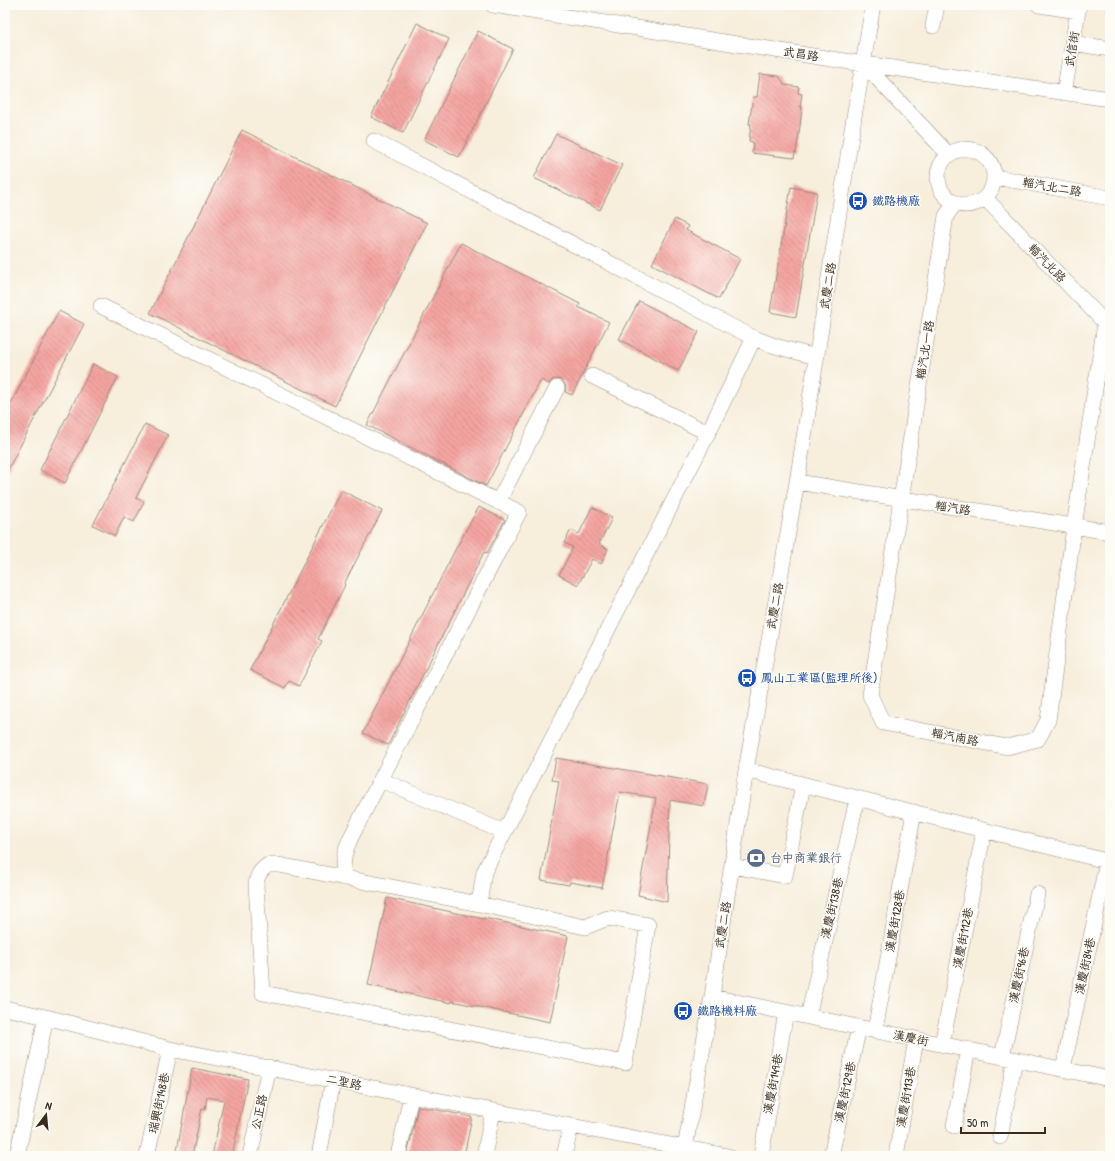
<svg xmlns="http://www.w3.org/2000/svg" width="1115" height="1161" viewBox="0 0 1115 1161" font-family="'Patrick Hand','LXGW WenKai TC',sans-serif">
	<style>
		.building { fill: url(#building-back-hatch) }
		.lines { fill: none; stroke-linecap: round; stroke-linejoin: round }
		.minor-casing { stroke: #998c7d; stroke-width: 16 }
		.minor { stroke: #fff; stroke-width: 15 }
		.labels { text-anchor: middle; stroke-width: 3; stroke-linejoin: round; paint-order: stroke }
		.street-label { font-size: 12px; fill: #3b2a1e; stroke: #fdfcf7 }
		.transit-label { font-size: 12px; fill: #164399; stroke: #fdfcf7; text-anchor: start }
		.service-label { font-size: 12px; fill: #4e5e75; stroke: #fdfcf7; text-anchor: start }
	</style>
	<defs>
		<pattern id="building-back-hatch" width="6" height="6" patternUnits="userSpaceOnUse"><rect width="6" height="6" fill="#f5a5a2"/><path d="M-1 5l2 2M0 0l6 6M5-1l2 2" fill="none" stroke="#c88783"/></pattern>
	</defs>
	<rect width="100%" height="100%" fill="#fdfcf7"/>
	<filter id="ink" filterUnits="userSpaceOnUse"><feTurbulence type="fractalNoise" baseFrequency=".025" numOctaves="2"/><feDisplacementMap in="SourceGraphic" scale="8" xChannelSelector="R" yChannelSelector="G"/><feConvolveMatrix kernelMatrix="1 2 1 2 8 2 1 2 1" color-interpolation-filters="sRGB"/></filter>
	<filter id="wash" filterUnits="userSpaceOnUse"><feTurbulence type="fractalNoise" baseFrequency=".012" numOctaves="4" result="noise"/><feDisplacementMap in="SourceGraphic" scale="16" xChannelSelector="R" yChannelSelector="G"/><feGaussianBlur stdDeviation="0.9" result="paint"/><feColorMatrix in="noise" values="0 0 0 0 0 0 0 0 0 0 0 0 0 0 0 0 0 1.4 0 .05"/><feComposite in="paint" operator="in"/></filter>
	<g filter="url(#wash)">
		<rect width="100%" height="100%" fill="#f7eedc"/>
		<g id="blocks">
			<!-- building -->
			<path class="building" d="M417 23 449 39 403 133 371 117Z
				M478 31 513 49 459 157 424 140Z
				M760 74 779 76 785 85 799 87 798 93 802 94 800 107H802L800 126 796 153 795 152 794 158 752 153 753 142 749 141 751 124H749L753 97H757Z
				M242 130 427 223 335 406 150 313Z
				M556 134 622 165 600 210 534 178Z
				M791 187 817 192 796 317 770 312Z
				M675 219 688 226 686 230 740 259 719 299 652 264Z
				M461 243 580 304 578 307 609 322 572 395 565 392 566 388 565 384 561 380 557 379 552 380 549 384 541 380 486 486 367 425Z
				M639 301 699 332 678 371 619 339Z
				M59 311 84 324 5 475V415Z
				M93 364 118 377 65 483 40 470Z
				M145 424 168 435 136 498 144 502 134 522 124 517 115 536 93 525Z
				M341 490 382 511 344 584 345 585 318 639 322 641 299 686 289 681 285 688 250 670Z
				M479 507 505 520 487 553 484 552 388 745 363 733 455 550Z
				M592 507 612 518 599 544 608 549 601 564 592 559 578 585 559 575 573 547 564 543 571 530 579 534Z
				M556 758 708 784 704 806 670 800 667 902 638 895 656 798 620 792 602 888 570 882 569 885 541 880 559 781 552 780Z
				M387 898 484 919V918L568 936 550 1022 452 1001 451 1003 368 985Z
				M192 1068 248 1079 232 1156H212L224 1100 207 1097 205 1109 202 1108 192 1156H176Z
				M418 1106 472 1117 464 1156H407Z"/>
		</g>
	</g>
	<g filter="url(#ink)">
		<use href="#blocks" fill-opacity="0" stroke="#998c7d" stroke-width="1"/>
		<g class="lines">
			<!-- minor casing -->
			<g class="minor-casing">
				<path id="minor" d="M493 5 844 61 1110 99
					M1039 5 1078 11
					M933 26 937 5
					M1072 43 1110 49
					M863 63 948 154
					M1064 93 1079 5
					M374 141 754 338 708 433 484 872 479 904
					M938 177a28 28 0 1 1 56 0a28 28 0 1 1-56 0Z
					M995 177 1110 198
					M985 198 1110 328
					M955 203 946 216 870 695 883 723 1007 747 1038 739 1048 720 1074 527 1105 323
					M101 306 519 512 351 837C344 852 342 861 344 878
					M754 338 775 346 816 357
					M592 376 708 433
					M797 482 1110 532
					M498 502 557 388
					M746 770 1110 862
					M381 780 504 832
					M268 865H279L479 904 585 927 608 918 648 925 625 1063 263 993 256 885C257 875 260 871 268 865Z
					M732 866 785 876 803 785
					M712 997 1110 1079
					M5 1008 46 1017 170 1049 728 1156
					M808 1017 857 799
					M875 1031 914 812
					M942 1044 984 831
					M1002 1057 1037 894
					M1063 1069 1107 862
					M954 1126 968 1049
					M1000 1137 1015 1059
					M17 1156 46 1017
					M147 1156 170 1049
					M250 1156 269 1067
					M319 1156 333 1080
					M398 1156 411 1096
					M484 1156 493 1111
					M564 1156 571 1126
					M682 1156 685 1148 712 997 746 770 797 482 855 111 873 5
					M761 1156 786 1012
					M831 1156 859 1027
					M896 1156 916 1039"/>
			</g>
			<!-- minor -->
			<use href="#minor" class="minor"/>
		</g>
	</g>
	<!-- icons -->
	<defs>
		<g id="bus-disc" transform="scale(1)"><circle r="9.5" fill="#1a4fb4" stroke="#fdfcf7"/><path d="M-5-6H5V4H4V6H2V4H-2V6H-4V4H-5ZM-3.5-4V0h7V-4ZM-3.5 1.2v1.5H-2V1.2ZM2 1.2v1.5H3.5V1.2Z" fill="#fff"/></g>
		<g id="bank-disc" transform="scale(1)"><circle r="9.5" fill="#5c6f8a" stroke="#fdfcf7"/><path d="M-6-4H6V4H-6ZM0-2.3a2.3 2.3 0 1 0 0 4.6a2.3 2.3 0 1 0 0-4.6Z" fill="#fff"/></g>
	</defs>
	<g fill-rule="evenodd">
		<use href="#bus-disc" x="858" y="201"/>
		<use href="#bus-disc" x="747" y="678"/>
		<use href="#bank-disc" x="756" y="858"/>
		<use href="#bus-disc" x="683" y="1011"/>
	</g>
	<g class="labels">
		<!-- street labels -->
		<g class="street-label">
			<text transform="translate(1072 49) rotate(-81)" y="4">武信街</text>
			<text transform="translate(801 54) rotate(9)" y="4">武昌路</text>
			<text transform="translate(1052 187) rotate(10)" y="4">輜汽北二路</text>
			<text transform="translate(1047 263) rotate(46)" y="4">輜汽北路</text>
			<text transform="translate(828 286) rotate(-81)" y="4">武慶二路</text>
			<text transform="translate(925 350) rotate(-81)" y="4">輜汽北一路</text>
			<text transform="translate(953 508) rotate(9)" y="4">輜汽路</text>
			<text transform="translate(775 606) rotate(-80)" y="4">武慶二路</text>
			<text transform="translate(955 737) rotate(11)" y="4">輜汽南路</text>
			<text transform="translate(832 908) rotate(-77)" y="4">漢慶街138巷</text>
			<text transform="translate(895 921) rotate(-80)" y="4">漢慶街128巷</text>
			<text transform="translate(723 925) rotate(-81)" y="4">武慶二路</text>
			<text transform="translate(963 938) rotate(-79)" y="4">漢慶街112巷</text>
			<text transform="translate(1085 966) rotate(-78)" y="4">漢慶街84巷</text>
			<text transform="translate(1019 975) rotate(-78)" y="4">漢慶街96巷</text>
			<text transform="translate(911 1038) rotate(12)" y="4">漢慶街</text>
			<text transform="translate(344 1082) rotate(12)" y="4">二聖路</text>
			<text transform="translate(773 1084) rotate(-80)" y="4">漢慶街149巷</text>
			<text transform="translate(845 1092) rotate(-78)" y="4">漢慶街129巷</text>
			<text transform="translate(906 1097) rotate(-80)" y="4">漢慶街113巷</text>
			<text transform="translate(159 1103) rotate(-78)" y="4">瑞興街148巷</text>
			<text transform="translate(259 1112) rotate(-78)" y="4">公正路</text>
		</g>
		<!-- transit labels -->
		<g class="transit-label">
			<text x="872" y="205">鐵路機廠</text>
			<text x="761" y="682">鳳山工業區(監理所後)</text>
			<text x="697" y="1015">鐵路機料廠</text>
		</g>
		<!-- service labels -->
		<g class="service-label">
			<text x="770" y="862">台中商業銀行</text>
		</g>
	</g>
	<!-- margin -->
	<rect width="1115" height="1161" fill="none" stroke="#fdfcf7" stroke-width="20"/>
	<!-- north arrow -->
	<g transform="translate(46 1115) rotate(16)" stroke="#fdfcf7" stroke-width="3" paint-order="stroke">
	<path d="M0-3L7 15L0 10L-7 15Z" fill="#3b2a1e"/>
	<text y="-6" font-size="11" font-weight="bold" text-anchor="middle" fill="#3b2a1e">N</text>
	</g>
	<!-- scale -->
	<path d="M961 1127v6h84v-6" fill="none" stroke="#3b2a1e" stroke-width="2"/>
	<text x="967" y="1127" font-size="12" fill="#3b2a1e" stroke="#fdfcf7" stroke-width="3" paint-order="stroke">50 m</text>
</svg>
